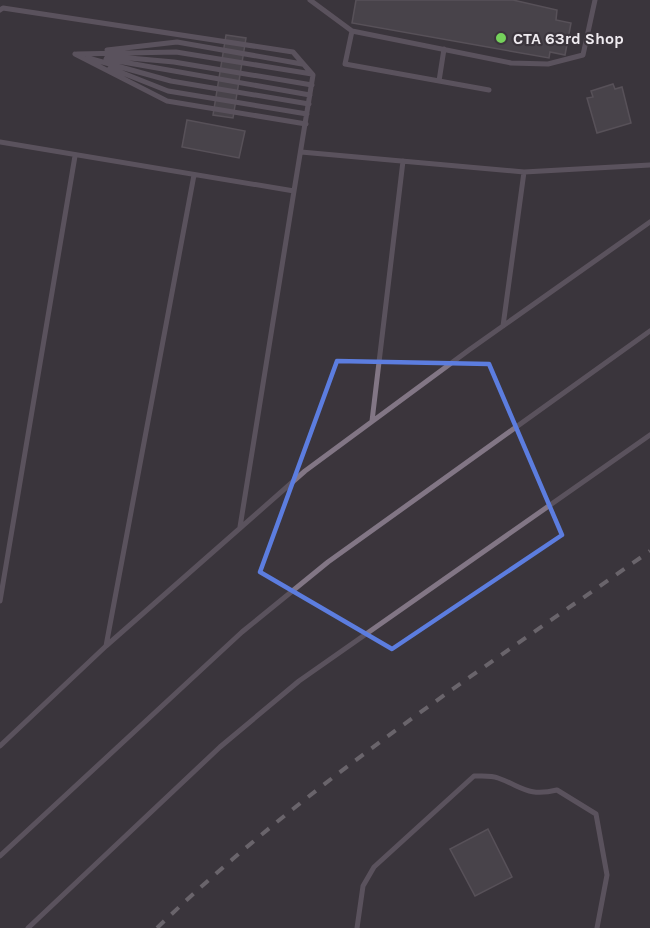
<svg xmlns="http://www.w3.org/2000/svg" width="650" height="928" viewBox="0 0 650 928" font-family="Karla,sans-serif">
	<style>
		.building { fill: #5a545c; stroke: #7a737b; stroke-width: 1.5 }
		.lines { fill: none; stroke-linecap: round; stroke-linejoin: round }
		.service { stroke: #827685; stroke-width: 5 }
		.rail { stroke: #a39ea4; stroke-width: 4; stroke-dasharray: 10 10; stroke-linecap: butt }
		.marked { fill: none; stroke: #5c7ddf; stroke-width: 4.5; stroke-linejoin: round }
		.poi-dot { fill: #75d25b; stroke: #3b353c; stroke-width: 2 }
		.labels { text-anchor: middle; stroke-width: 4.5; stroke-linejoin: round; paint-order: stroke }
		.poi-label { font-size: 16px; font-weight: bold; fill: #efebf0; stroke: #3b353c; text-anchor: start }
	</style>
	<rect width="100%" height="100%" fill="#3b353c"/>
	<!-- building -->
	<path class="building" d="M356 0H513L557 10 556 20 571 23 565 55 550 52 549 58 352 23Z
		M226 35 246 38 233 118 213 115Z
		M613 84 615 89 622 87 631 123 597 133 587 98 593 97 591 91Z
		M187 120 245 131 239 158 182 147Z
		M488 829 512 877 475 896 450 849Z"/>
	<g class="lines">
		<!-- service -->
		<path class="service" d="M310 0 352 31 511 63 548 64 583 55 595 0
			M0 10 3 8 293 52 313 75 294 191 0 142
			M352 31 345 64 489 90
			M107 50 177 42 302 64
			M75 54 167 101 306 124
			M77 54 176 52 312 74
			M107 56 174 62 312 85
			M88 58 171 81 309 104
			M106 59 310 95
			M110 68 168 91 307 114
			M439 81 444 49
			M301 152 524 172 650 165
			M503 326 524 172
			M372 421 403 161
			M240 527 294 191
			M0 601 75 156
			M106 646 194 175
			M0 746 106 646 305 471 469 350 650 222
			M0 856 242 632 328 562 650 331
			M28 928 220 747 299 681 650 435
			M357 928 363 886 374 867 474 776C481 776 491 775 498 778 523 787 528 797 557 790L596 814 607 875 597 928"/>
		<!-- rail -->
		<path class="rail" d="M157 928C306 784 481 670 650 551"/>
	</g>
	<!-- marked area -->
	<path d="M0 0H650V928H0ZM337 361 489 364 562 535 392 649 260 572Z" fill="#3b353c" fill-opacity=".55" fill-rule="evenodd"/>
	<path class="marked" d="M337 361 489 364 562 535 392 649 260 572Z"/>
	<!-- markers -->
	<circle class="poi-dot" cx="501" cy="38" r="6"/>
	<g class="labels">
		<!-- poi labels -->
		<g class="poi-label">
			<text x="513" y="44">CTA 63rd Shop</text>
		</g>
	</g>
</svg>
